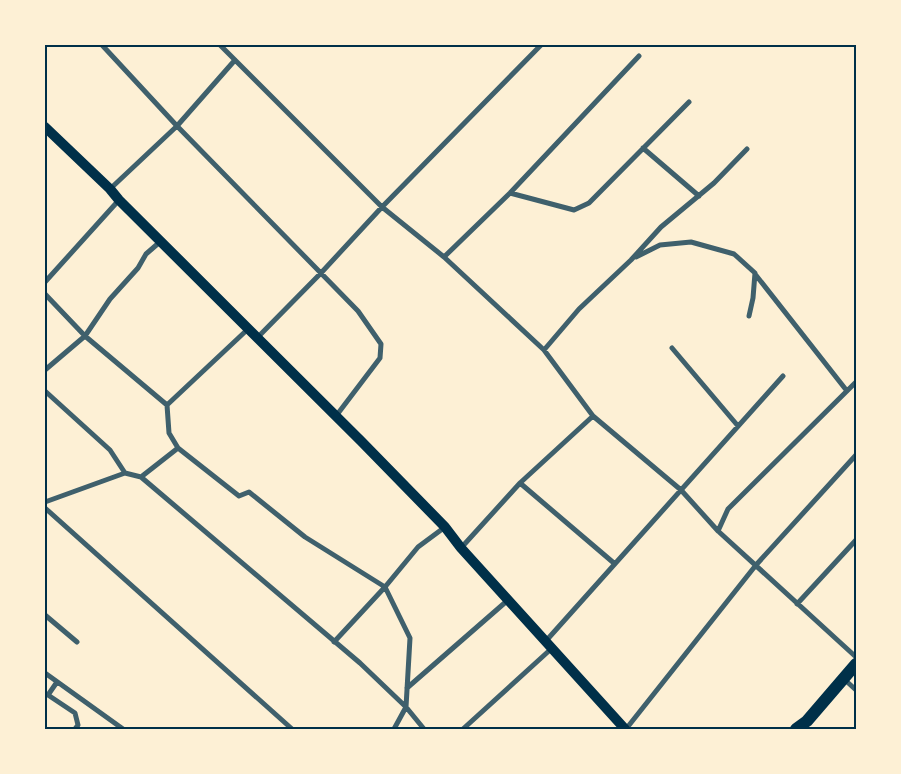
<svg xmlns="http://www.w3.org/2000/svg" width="901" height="774" viewBox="0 0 901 774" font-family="'Public Sans',sans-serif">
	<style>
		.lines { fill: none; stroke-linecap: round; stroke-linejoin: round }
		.minor { stroke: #3f606c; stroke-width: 5 }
		.secondary { stroke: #003049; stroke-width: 10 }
		.primary { stroke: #003049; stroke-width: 12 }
		.neatline { fill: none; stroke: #003049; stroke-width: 2 }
	</style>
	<rect width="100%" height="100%" fill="#fdf0d5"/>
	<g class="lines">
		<!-- minor -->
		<path class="minor" d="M102 45 177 126 358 311 381 344 380 358 336 416
			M220 45 382 207 444 257
			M643 148 699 196
			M110 189 177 126 235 60
			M510 193 574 210 589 203 689 102
			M636 257 660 245 691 242 734 254 755 273 753 298 749 316
			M755 274 847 391
			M45 282 119 200
			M45 294 85 336 167 405 248 329
			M257 338 321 273 382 207 541 45
			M672 348 738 426
			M544 350 579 309 631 260 661 227 714 183 747 149
			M45 370 85 336 110 299 138 268 146 254 161 241
			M856 382 728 509 718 531 856 657
			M45 391 110 450 125 473 141 477 360 663 406 707 424 729
			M593 416 681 490 718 531
			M178 448 239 496 249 492 305 537 385 587 334 642
			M141 477 178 448 169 433 167 405
			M520 483 615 564
			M45 502 125 473
			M45 508 292 729
			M461 548 520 483 593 416 544 350 444 257 510 193 639 56
			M797 604 856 540
			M45 615 77 642
			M545 642 783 376
			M45 673 123 729
			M844 679 856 690
			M57 682 48 695 75 713 78 725 75 729
			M407 688 508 600
			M394 729 406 707 410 638 385 587 418 547 445 527
			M463 729 551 649
			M626 729 756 565 856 455"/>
		<!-- secondary -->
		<path class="secondary" d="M45 127 110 189 119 200 361 441 445 527 461 548 625 729"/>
		<!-- primary -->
		<path class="primary" d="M796 729 807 721 856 664"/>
	</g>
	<!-- border -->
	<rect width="901" height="774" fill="none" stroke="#fdf0d5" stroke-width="92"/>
	<rect x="46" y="46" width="809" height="682" class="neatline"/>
</svg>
